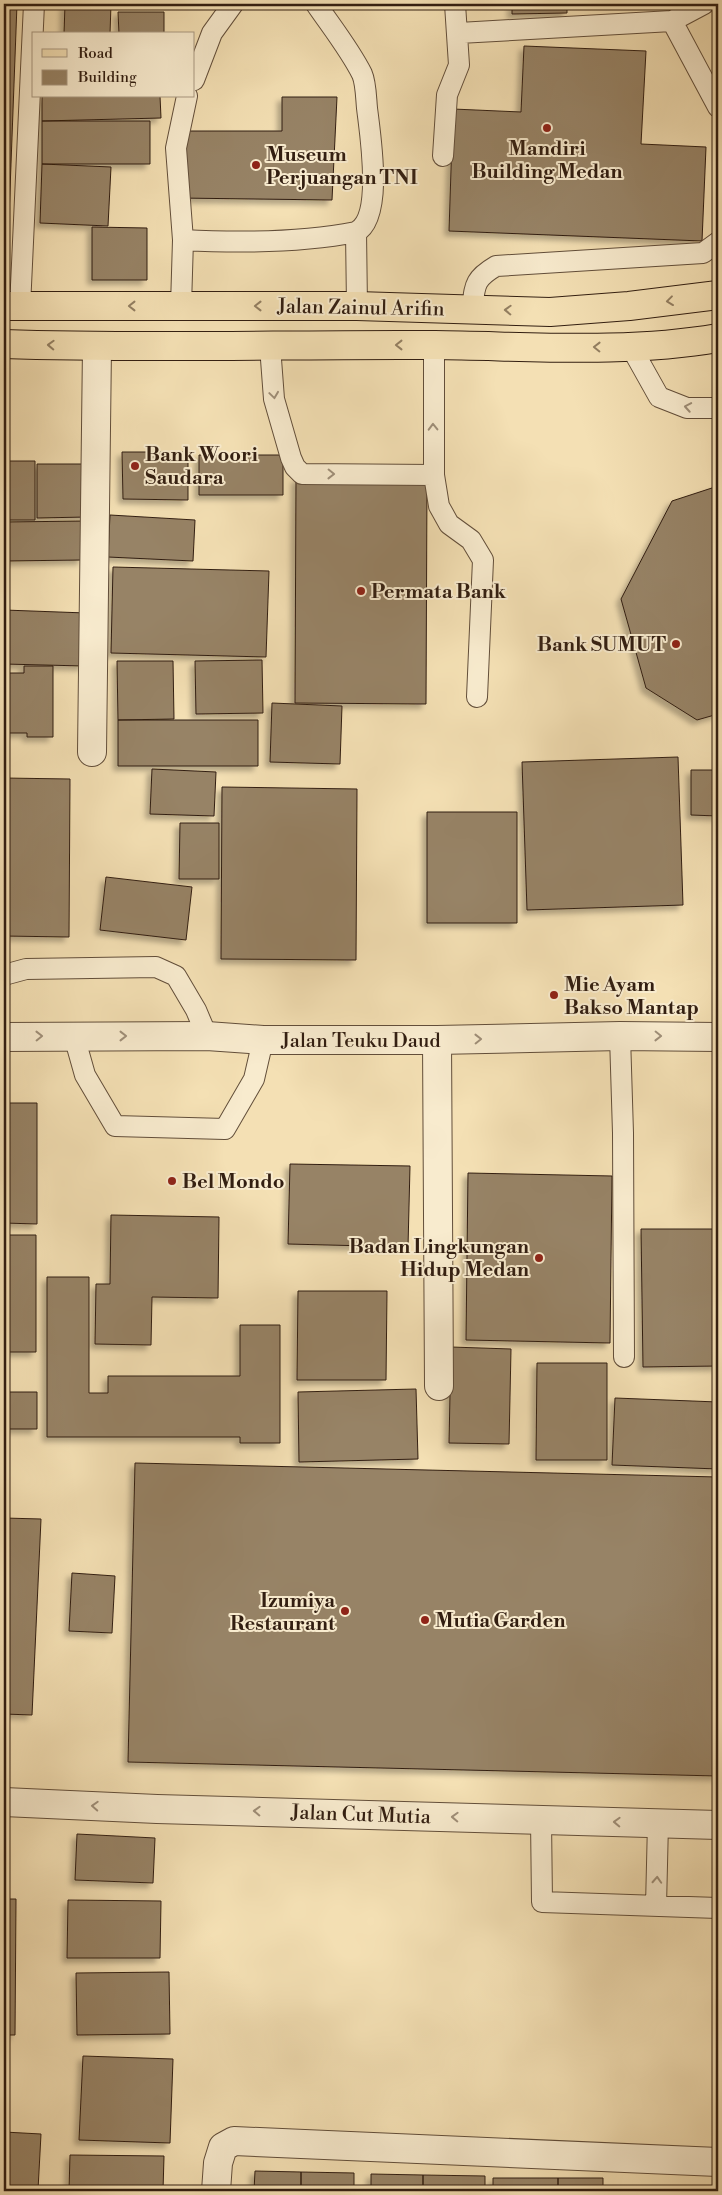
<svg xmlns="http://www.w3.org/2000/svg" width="722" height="2195" viewBox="0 0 722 2195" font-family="'Libre Bodoni',serif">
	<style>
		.building { fill: #978366; stroke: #321e11; filter: url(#shadow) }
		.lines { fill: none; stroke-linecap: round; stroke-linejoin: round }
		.service-casing { stroke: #624e3a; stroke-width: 22 }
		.minor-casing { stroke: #624e3a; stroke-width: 30 }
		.primary-casing { stroke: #321e11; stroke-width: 30 }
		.service { stroke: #f8ebce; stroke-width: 20 }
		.minor { stroke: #f8ebce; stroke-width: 28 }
		.primary { stroke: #f4e0b4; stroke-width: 28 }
		.oneway { stroke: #937f62 }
		.oneway2 { stroke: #9f8f79 }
		.poi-dot { fill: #8f2418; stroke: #f8ebce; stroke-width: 2 }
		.labels { text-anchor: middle; stroke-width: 4; stroke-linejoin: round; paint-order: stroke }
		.poi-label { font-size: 20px; font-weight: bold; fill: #321e11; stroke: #f8ebce; text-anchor: start }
		.street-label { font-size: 20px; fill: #321e11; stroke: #f8ebce }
	</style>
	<defs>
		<filter id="shadow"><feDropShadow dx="-4.5" dy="4.5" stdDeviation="2.5" flood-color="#0004"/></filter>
	</defs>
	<rect width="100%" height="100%" fill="#f4e0b4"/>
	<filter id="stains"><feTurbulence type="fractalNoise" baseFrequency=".004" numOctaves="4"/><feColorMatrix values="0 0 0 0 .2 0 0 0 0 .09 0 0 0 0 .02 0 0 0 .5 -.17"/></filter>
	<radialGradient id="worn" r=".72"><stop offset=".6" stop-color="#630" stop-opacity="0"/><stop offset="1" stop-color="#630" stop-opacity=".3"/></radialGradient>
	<!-- building -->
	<path class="building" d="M4 4H17L9 217 4 216Z
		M65 4H111L110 34H64Z
		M512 4H567V13L512 14Z
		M118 12H164V34H119Z
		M524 46 646 51 641 144 706 147 702 241 449 231 453 109 521 112Z
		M42 96H160L161 118 42 121Z
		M282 97H337L332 200 178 198 179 131H282Z
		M42 121H150V164H42Z
		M42 164 111 167 108 226 40 223Z
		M92 227 147 228V280H92Z
		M122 452H188V500L123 499Z
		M199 455H283V495H199Z
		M4 461H35V520H4Z
		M37 464H87V517L37 518Z
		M296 478 427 479 426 704 295 703Z
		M718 486V714L697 720 646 688 621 599 672 501Z
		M110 515 195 520 193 561 108 557Z
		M87 521 82 560 4 561V522Z
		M113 567 269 571 266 657 111 653Z
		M4 610 86 613 84 666 4 664Z
		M262 660 263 713 196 714 195 661Z
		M117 661H173L174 719 118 720Z
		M24 666H53V737H27V733H4V673H24Z
		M272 703 342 706 340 764 270 762Z
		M118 720H258V766H118Z
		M678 757 683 905 527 910 522 762Z
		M152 769 216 772 214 816 150 814Z
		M691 770H718V816L691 815Z
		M4 778 70 779 69 937 4 936Z
		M222 787 357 789 356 960 221 959Z
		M427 812H517V923H427Z
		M180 823H219V879H179Z
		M106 877 192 887 186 940 100 930Z
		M4 1103H37V1224L4 1223Z
		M290 1164 410 1166 408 1247 288 1244Z
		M468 1173 612 1176 610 1343 466 1340Z
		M111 1215 219 1217 218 1298 152 1297 151 1345 95 1344 96 1284H110Z
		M641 1229H718V1366L643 1367Z
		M4 1235H36V1352H4Z
		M47 1277H89V1393H108V1376H240V1325H280V1443H240V1437H47Z
		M298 1291H387L386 1380H297Z
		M451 1347 511 1349 509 1444 449 1443Z
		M537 1363H607V1460H536Z
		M416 1389 418 1459 299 1462 298 1392Z
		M4 1392H37V1429H4Z
		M615 1398 718 1402V1469L612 1465Z
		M135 1463 718 1477V1776L128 1762Z
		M4 1518 41 1519 32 1715 4 1714Z
		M72 1573 115 1576 112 1633 69 1631Z
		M77 1834 155 1838 153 1883 75 1880Z
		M4 1899H16L15 2035H4Z
		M68 1900 161 1901 160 1958H67Z
		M169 1972 170 2034 77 2035 76 1973Z
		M83 2056 173 2059 170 2143 79 2140Z
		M4 2132 41 2134 38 2190 4 2188Z
		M70 2155 164 2156 163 2191H69Z
		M255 2171 301 2172V2191H254Z
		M301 2172 354 2173V2191H301Z
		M371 2174 423 2175V2191H371Z
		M423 2175 485 2176V2191H423Z
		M493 2178H558V2191H493Z
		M558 2178H603V2191H558Z
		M683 2189H718V2191H683Z"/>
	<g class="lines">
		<!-- service casing -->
		<g class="service-casing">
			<path id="service" d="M316 4C331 26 350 50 362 74 366 83 366 98 367 108 370 134 384 218 356 232
				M672 21 718 107
				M459 33 672 21 704 4
				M194 80 212 33 233 4
				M443 156 447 95 459 65 455 4
				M183 240 176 148 187 96
				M181 306 183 240C240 243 300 243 356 232L357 306
				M20 307 34 4
				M472 309C475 285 474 279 496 266L703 253 718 242
				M434 345V475L439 506 449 524 471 540 483 560 477 697
				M270 346 274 399 291 458 295 467 302 474 434 475
				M631 347 659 397 687 408H718
				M4 975 26 969 156 967 176 976 196 1010 207 1036
				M74 1036 85 1075 115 1126 225 1129 254 1079 263 1040
				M620 1036 623 1133 624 1357
				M541 1820 542 1902 718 1908
				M656 1906 658 1823"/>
		</g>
		<!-- minor casing -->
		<g class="minor-casing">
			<path id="minor" d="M92 752 97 347
				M4 1037 207 1036 263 1040H437L620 1036 718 1037
				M437 1040 439 1386
				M4 1802 157 1809 718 1825
				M216 2191 218 2163 223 2147 234 2141 718 2162"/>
		</g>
		<!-- primary casing -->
		<g class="primary-casing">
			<path id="primary" d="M4 306H357L550 312 629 306 718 295
				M4 344C148 349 291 344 435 345 529 346 625 354 718 338"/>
		</g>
		<!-- service -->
		<use href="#service" class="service"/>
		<!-- minor -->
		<use href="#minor" class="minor"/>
		<!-- primary -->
		<use href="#primary" class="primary"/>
	</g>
	<!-- one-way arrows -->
	<defs><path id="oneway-chevron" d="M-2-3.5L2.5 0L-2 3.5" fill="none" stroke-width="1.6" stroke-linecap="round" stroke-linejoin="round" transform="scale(1.25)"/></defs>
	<g class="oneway">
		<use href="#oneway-chevron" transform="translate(670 301) rotate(173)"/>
		<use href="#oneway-chevron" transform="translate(132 306) rotate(180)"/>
		<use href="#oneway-chevron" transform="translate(258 306) rotate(180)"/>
		<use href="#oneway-chevron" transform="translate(508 310) rotate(-178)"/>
		<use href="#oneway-chevron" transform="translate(51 345) rotate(-178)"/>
		<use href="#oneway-chevron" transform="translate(399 345) rotate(180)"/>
		<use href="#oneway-chevron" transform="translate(597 347) rotate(-179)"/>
	</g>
	<g class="oneway2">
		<use href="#oneway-chevron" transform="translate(274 395) rotate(82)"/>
		<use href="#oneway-chevron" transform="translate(688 407) rotate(-170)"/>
		<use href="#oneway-chevron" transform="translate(433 427) rotate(-91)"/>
		<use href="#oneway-chevron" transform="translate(331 474) rotate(1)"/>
		<use href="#oneway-chevron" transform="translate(39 1036) rotate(-1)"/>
		<use href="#oneway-chevron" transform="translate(123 1036)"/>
		<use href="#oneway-chevron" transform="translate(658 1036) rotate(1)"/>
		<use href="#oneway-chevron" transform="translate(478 1039) rotate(-1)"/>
		<use href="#oneway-chevron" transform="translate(95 1806) rotate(-177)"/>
		<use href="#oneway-chevron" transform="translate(257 1811) rotate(-178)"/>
		<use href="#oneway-chevron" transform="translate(455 1817) rotate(-178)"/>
		<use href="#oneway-chevron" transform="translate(617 1822) rotate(-178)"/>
		<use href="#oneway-chevron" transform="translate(657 1880) rotate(-87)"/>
	</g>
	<!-- markers -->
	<g class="poi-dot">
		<circle cx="547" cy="128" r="5"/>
		<circle cx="256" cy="165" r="5"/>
		<circle cx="135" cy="466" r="5"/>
		<circle cx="361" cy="591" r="5"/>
		<circle cx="676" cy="644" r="5"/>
		<circle cx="554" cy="995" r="5"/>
		<circle cx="172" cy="1181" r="5"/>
		<circle cx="539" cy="1258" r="5"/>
		<circle cx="345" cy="1611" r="5"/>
		<circle cx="425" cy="1620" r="5"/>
	</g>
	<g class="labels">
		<!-- poi labels -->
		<g class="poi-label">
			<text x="547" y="155" text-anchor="middle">Mandiri<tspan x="547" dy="23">Building Medan</tspan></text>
			<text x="266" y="161">Museum<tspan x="266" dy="23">Perjuangan TNI</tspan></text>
			<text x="145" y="461">Bank Woori<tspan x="145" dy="23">Saudara</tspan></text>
			<text x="371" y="598">Permata Bank</text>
			<text x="666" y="651" text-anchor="end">Bank SUMUT</text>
			<text x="564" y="991">Mie Ayam<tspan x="564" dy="23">Bakso Mantap</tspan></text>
			<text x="182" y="1188">Bel Mondo</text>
			<text x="529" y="1253" text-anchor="end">Badan Lingkungan<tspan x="529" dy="23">Hidup Medan</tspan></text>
			<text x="335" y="1607" text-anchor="end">Izumiya<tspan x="335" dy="23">Restaurant</tspan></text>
			<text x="435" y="1627">Mutia Garden</text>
		</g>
		<!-- street labels -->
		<g class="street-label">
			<text transform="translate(361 307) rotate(1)" y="7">Jalan Zainul Arifin</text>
			<text x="361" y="1047">Jalan Teuku Daud</text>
			<text transform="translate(361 1814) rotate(2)" y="7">Jalan Cut Mutia</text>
		</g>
	</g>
	<!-- margin -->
	<rect width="722" height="2195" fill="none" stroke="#f4e0b4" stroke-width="20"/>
	<rect x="5" y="5" width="712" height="2185" fill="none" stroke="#321e11" stroke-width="2.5"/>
	<rect x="10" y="10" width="702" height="2175" fill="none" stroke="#321e11"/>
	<!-- legend -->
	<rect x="32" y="32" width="162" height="65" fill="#f8ebce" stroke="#a99982"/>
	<rect x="42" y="49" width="25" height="8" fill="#f4e0b4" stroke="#a99982"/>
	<text x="78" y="58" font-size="15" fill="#321e11">Road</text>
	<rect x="42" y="70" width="25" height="15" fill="#978366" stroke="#a99982"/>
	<text x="78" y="82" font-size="15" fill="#321e11">Building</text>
	<rect width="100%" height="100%" filter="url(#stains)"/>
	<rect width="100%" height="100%" fill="url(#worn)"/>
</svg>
